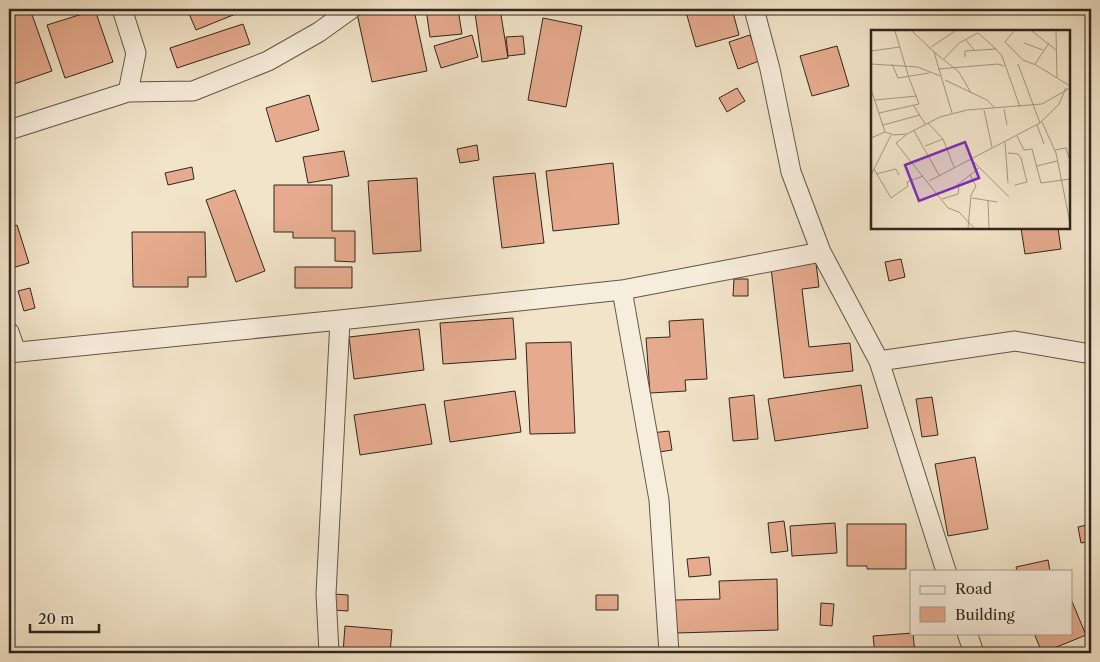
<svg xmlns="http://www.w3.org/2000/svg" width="1100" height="662" viewBox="0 0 1100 662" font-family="'Libre Caslon Text',serif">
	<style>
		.building { fill: #e6ab8e; stroke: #31261d }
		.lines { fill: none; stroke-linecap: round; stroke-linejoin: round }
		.street-casing { stroke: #615648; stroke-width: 21 }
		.street { stroke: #f7eddc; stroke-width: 19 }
		.inset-road { fill: none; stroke: #a59884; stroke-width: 1 }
		.view { fill: #7b2cbf; fill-opacity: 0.15; stroke: #7b2cbf; stroke-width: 2.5 }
		.inset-edge { fill: none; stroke: #31261d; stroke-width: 2.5 }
	</style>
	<rect width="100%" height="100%" fill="#f2e4c9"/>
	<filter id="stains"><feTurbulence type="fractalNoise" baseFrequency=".004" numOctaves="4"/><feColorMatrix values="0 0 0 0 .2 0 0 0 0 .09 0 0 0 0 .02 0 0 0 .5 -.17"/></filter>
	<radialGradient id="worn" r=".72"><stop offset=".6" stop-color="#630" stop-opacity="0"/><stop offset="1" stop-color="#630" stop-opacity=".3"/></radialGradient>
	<!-- building -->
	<path class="building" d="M30 9 52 71 11 85 9 79V16Z
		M36 9H57V12L37 14Z
		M187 9H248L196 30Z
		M356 9H399L400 13 414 10 427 71 372 82Z
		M426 9H458L462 34 430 37Z
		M500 9 508 58 482 62 475 13Z
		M698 9H732L739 35 696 47 686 12Z
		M95 10 113 62 65 78 47 25Z
		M543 18 582 26 566 107 528 100Z
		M243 24 250 44 177 68 170 48Z
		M472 35 478 57 441 68 434 46Z
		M750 35 759 61 738 69 729 42Z
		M523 36 525 54 508 56 506 37Z
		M837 46 849 86 812 96 800 56Z
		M737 88 745 101 727 112 719 98Z
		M309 95 319 130 276 142 266 108Z
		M477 145 479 160 460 163 457 149Z
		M344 151 349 176 308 183 303 157Z
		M613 163 619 224 553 231 546 171Z
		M192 167 194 179 168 185 165 173Z
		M535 173 544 243 502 248 493 177Z
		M417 178 421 251 373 254 368 181Z
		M274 185H332V231H355V262L335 261V238H293V232H274Z
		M235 190 265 271 236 282 206 200Z
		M17 225 29 263 9 269V228Z
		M1021 228H1058L1061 249 1025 254Z
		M132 232H205L206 277H188V287H133Z
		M901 259 905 277 889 281 885 262Z
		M816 263 819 287 802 289 809 347 850 343 853 371 784 378 771 268Z
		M295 267H352V288H295Z
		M734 279H748V296H733Z
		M30 288 35 308 24 311 18 291Z
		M513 318 516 359 443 364 440 323Z
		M703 319 707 379 685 380 686 391 650 393 646 338 670 337 669 321Z
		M419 329 424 370 354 379 349 337Z
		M571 342 575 433 530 434 526 343Z
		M861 385 868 428 775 441 768 399Z
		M515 391 521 432 450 442 444 401Z
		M754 395 758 439 733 441 729 398Z
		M932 397 938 435 922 437 916 399Z
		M425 404 432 444 360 455 354 415Z
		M669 431 672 450 653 453 651 433Z
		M975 457 988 529 948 536 935 464Z
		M784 521 788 551 771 553 768 523Z
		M835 523 837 553 792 556 790 526Z
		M847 524H906V569H867V566H847Z
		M1091 524V541L1081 543 1078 527Z
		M709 557 711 575 689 577 687 559Z
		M1048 560 1050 571H1017L1016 567Z
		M777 579 778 630 677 633 675 600 720 599 719 581Z
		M333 594 348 595V611L333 610Z
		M596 595H618V610H596Z
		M1071 599 1086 635 1042 653 1034 633H1071Z
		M821 603 834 604 832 626 820 625Z
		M345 626 392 630 390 653H343Z
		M913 633 915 653H875L873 636Z"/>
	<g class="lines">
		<!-- street casing -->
		<g class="street-casing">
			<path id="street" d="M122 9 136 53 128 92
				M754 9 770 69 791 172 821 252 879 361 946 571
				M9 130 128 92 193 91 268 61 319 32 351 9
				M622 290 659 500 669 653
				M9 332 16 352
				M9 353 340 320 622 290 821 252
				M879 361 1015 341 1091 354
				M967 633 974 653
				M329 653 326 594 340 320"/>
		</g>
		<!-- street -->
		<use href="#street" class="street"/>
	</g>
	<!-- overview -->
	<g transform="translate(871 30)">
		<rect width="199" height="199" fill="#f2e4c9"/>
		<path class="inset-road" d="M24 1 38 48M41 1 63 22 81 83M143 1 134 12 152 30 165 35 199 56M161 1 185 20M185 1 186 48M94 9 104 21M153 13 172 20M60 17 84 1M0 21 29 17M63 22 88 42 100 63M94 27V21L125 19 131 26 149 77M73 29 88 13 107 3 125 19M0 34 47 37 69 46M21 34 27 48 58 43M147 34 169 93M164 34 178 13M67 39 127 34 133 36M74 50 116 70 124 78M0 59 14 102 23 105 36 104 69 87 96 80 171 74 199 58M4 70 46 66M43 76 54 94M133 79 136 95M113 80 121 117M8 83 48 74 38 48M171 92 185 123 199 193M57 93 72 109 83 137M12 95 49 85M166 95 173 114M43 101 68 145M35 105 25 113 77 178 88 182 103 198M146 106 153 120 161 119 170 153 199 149M0 108 14 102M134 112 137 153M54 116 72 109M184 120 195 118 198 128M137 123 147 124 150 128 156 152 144 155M100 129 138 167M166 136 186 131M3 139 20 168 37 156 36 152 52 146M5 144 25 139 28 145M0 145 20 105M58 151 169 93 188 74 195 58M81 159 108 138M101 168 126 172M71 169 87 164 88 155M117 171 118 198M97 198 100 165 105 156 99 145"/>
		<path class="view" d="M94 112 108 148 48 171 34 135Z"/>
		<rect width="199" height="199" class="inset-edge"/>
	</g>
	<!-- margin -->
	<rect width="1100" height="662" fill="none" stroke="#f2e4c9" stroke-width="30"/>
	<rect x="10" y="10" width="1080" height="642" fill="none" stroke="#31261d" stroke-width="2.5"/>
	<rect x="15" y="15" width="1070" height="632" fill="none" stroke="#31261d"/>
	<!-- legend -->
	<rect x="910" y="570" width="162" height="65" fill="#f7eddc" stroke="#a89d90"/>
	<rect x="920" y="586" width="25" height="8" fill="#f7eddc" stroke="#a89d90"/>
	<text x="955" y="594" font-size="15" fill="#31261d">Road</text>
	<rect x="920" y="607" width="25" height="15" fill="#e6ab8e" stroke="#a89d90"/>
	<text x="955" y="620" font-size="15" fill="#31261d">Building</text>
	<!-- scale -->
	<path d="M30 624v8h69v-8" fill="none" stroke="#31261d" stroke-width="2.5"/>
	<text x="38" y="624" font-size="15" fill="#31261d" stroke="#f7eddc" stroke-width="4" paint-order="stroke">20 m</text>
	<rect width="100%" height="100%" filter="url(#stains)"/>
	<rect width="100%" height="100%" fill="url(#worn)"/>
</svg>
